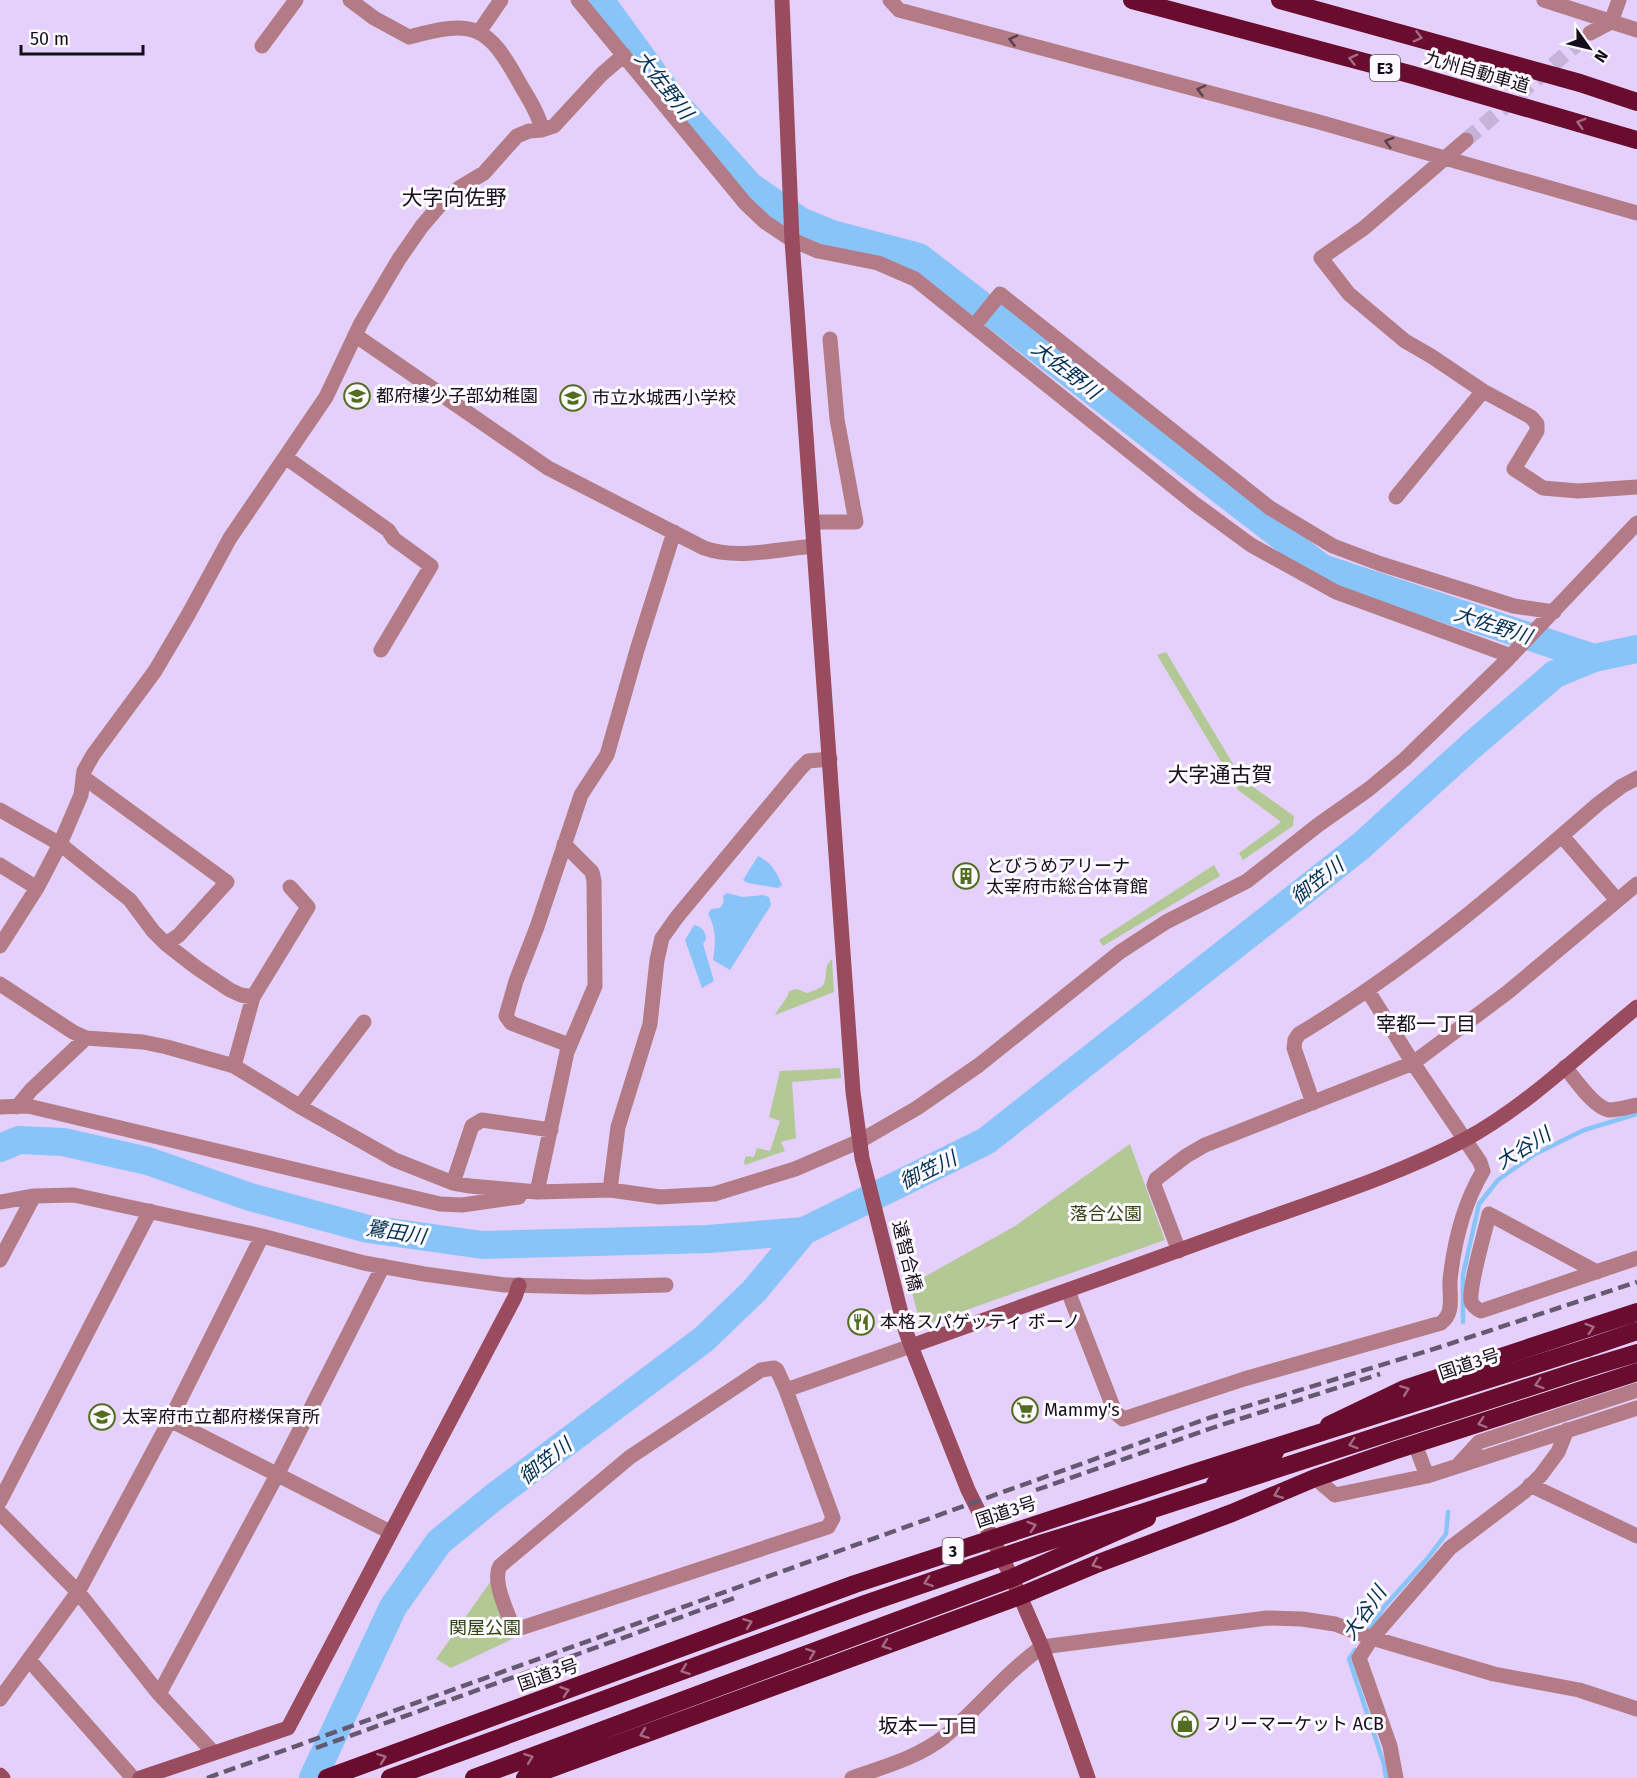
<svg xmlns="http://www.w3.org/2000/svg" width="1637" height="1778" viewBox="0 0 1637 1778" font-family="'Fira Sans','Noto Sans JP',sans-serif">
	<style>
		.green { fill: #b3c995 }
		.water { fill: #89c4f9 }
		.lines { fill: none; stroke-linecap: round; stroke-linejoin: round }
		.stream { stroke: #89c4f9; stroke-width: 4.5 }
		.river { stroke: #89c4f9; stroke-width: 28 }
		.street-tunnel { stroke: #c5b3d9; stroke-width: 15; stroke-dasharray: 15 8; stroke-linecap: butt }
		.street { stroke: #b37b86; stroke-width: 15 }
		.secondary { stroke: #9a4b5e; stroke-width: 15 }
		.highway { stroke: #690c2e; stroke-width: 18 }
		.rail { stroke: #655972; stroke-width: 4.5; stroke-dasharray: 12 6; stroke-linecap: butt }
		.highway-bridge { stroke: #690c2e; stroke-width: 18 }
		.oneway { stroke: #a46b81 }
		.oneway2 { stroke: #5c3e4c }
		.labels { text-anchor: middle; stroke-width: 6; stroke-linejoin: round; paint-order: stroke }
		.shield { fill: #fcfafe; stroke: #5a5460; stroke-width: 1.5 }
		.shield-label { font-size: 16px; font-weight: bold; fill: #150d1c }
		.street-label { font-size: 18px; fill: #150d1c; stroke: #fcfafe }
		.poi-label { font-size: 18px; fill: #150d1c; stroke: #fcfafe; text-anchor: start }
		.park-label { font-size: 18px; fill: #324311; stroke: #fcfafe }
		.water-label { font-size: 20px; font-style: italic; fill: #013051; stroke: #fcfafe }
		.neighbourhood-label { font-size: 20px; fill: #150d1c; stroke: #fcfafe }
		.quarter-label { font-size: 21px; fill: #150d1c; stroke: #fcfafe }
	</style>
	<rect width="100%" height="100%" fill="#e4d0fa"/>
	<!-- green -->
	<path class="green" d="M1166 652 1242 779 1294 816 1293 826 1243 860 1239 853 1281 822 1238 790 1157 655Z
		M1214 865 1220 876 1103 946 1099 940Z
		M832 959 834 992 775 1015C779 1006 787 1001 789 991L797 989 807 993C828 986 824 985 827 965Z
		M840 1068 841 1078 792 1082 796 1138 781 1142 785 1151 745 1165 744 1162 746 1156 754 1157 757 1148 770 1151 780 1121 769 1117 780 1071Z
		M1130 1144 1165 1240 921 1326 910 1285 1015 1226Z
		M491 1581 514 1638 451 1668 436 1659Z"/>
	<!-- water -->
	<path class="water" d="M758 856C772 863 776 871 782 885L778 888 748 883 743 880Z
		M727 893 743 897 763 895 769 897 771 905 730 970 713 960C716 944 716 927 708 914L711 909 720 908 724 902 723 896Z
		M694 925C703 927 705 931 706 939L703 944 714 981 702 988 685 940Z"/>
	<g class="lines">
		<!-- stream -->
		<path class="stream" d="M1463 1322V1275L1479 1204 1498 1180 1535 1154 1584 1130 1637 1114
			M1367 1633 1384 1607 1427 1559 1446 1534 1448 1512
			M1355 1650 1349 1659 1384 1764 1386 1778"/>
		<!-- river -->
		<path class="river" d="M600 0 674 102 750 186 800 221 832 234 919 257 1322 568 1594 658
			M0 1148 19 1140 63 1142 148 1161 250 1197 368 1229 483 1245 709 1239 804 1231
			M313 1778 393 1607 439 1542 494 1497 704 1339 754 1291 804 1231 986 1141 1361 846 1471 746 1555 674 1594 658 1637 649"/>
		<!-- street-tunnel -->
		<path class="street-tunnel" d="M1466 140 1590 33"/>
		<!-- street -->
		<path class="street" d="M350 0 374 18 409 37C474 19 488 25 520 84 528 98 539 114 542 130
			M578 0 745 203 765 222 792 240 818 251 878 263 915 279 1195 504 1251 545 1336 592 1511 656
			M890 0 899 10 1319 122 1637 213
			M1544 0 1637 30
			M479 32 501 0
			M1590 33 1611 22 1619 0
			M262 46 296 0
			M1466 140 1364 228 1321 258 1349 294 1405 341 1431 356 1483 391 1531 417 1537 424V431L1514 469 1543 488 1578 491 1637 487
			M974 326 1000 294 1270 508 1333 546 1381 564 1514 606 1554 612
			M355 335 548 468 704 548C738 560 778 549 814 546
			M285 457 388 530 394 539 431 566 381 650
			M1396 497 1483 391
			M812 522H856L837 419 830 339
			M83 777 227 882 179 935 166 944
			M0 810 60 844 130 900 153 931 166 944 197 968 230 990 241 995 253 997
			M1562 836 1617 900
			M0 865 37 888
			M0 946 37 888 60 844 81 795 84 771 93 755 155 671 188 615 230 538 326 397 361 323 399 259 422 226 440 205 459 188 484 173 517 136 529 131 542 130 554 126 602 74 624 55
			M0 984 73 1032 86 1038 143 1042 167 1047 234 1066 304 1109 395 1160 453 1183 470 1186 537 1192 610 1190 660 1197 714 1194 795 1169 860 1141 917 1108 979 1065 1120 952 1166 922 1247 881 1318 825 1369 789 1405 759 1507 660 1637 523
			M569 1045 511 1023 506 1016 516 981 537 927 581 795 607 755 637 650 674 532
			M234 1066 253 997 308 907 290 887
			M1565 1067C1575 1079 1594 1108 1609 1110 1618 1110 1628 1107 1637 1105
			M1313 1103 1294 1048 1295 1040 1299 1034C1408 969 1503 887 1598 804L1622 786 1637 778
			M300 1106 364 1022
			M0 1107 28 1106 440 1204 462 1205 519 1197
			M17 1107 31 1090 86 1038
			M453 1183 472 1126 482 1120 551 1130
			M610 1190 618 1127 650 1024 657 960 662 938 677 917 800 769 808 761 830 759
			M537 1192 567 1052 595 986 594 881 592 872 564 844
			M0 1202 34 1196 74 1195 262 1236 364 1263 424 1274 505 1285 589 1287 666 1285
			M1179 1251 1154 1185 1156 1179 1186 1156 1205 1145 1413 1063 1508 992 1637 884
			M0 1260 34 1196
			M1597 1272 1489 1214C1485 1232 1469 1285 1471 1301 1472 1305 1477 1309 1481 1311L1637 1258
			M1068 1291 1115 1412 1123 1419 1244 1379 1441 1323C1455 1313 1449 1295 1450 1280 1454 1243 1464 1203 1483 1171L1480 1162 1413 1063 1368 991
			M786 1390 777 1370 774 1368 761 1370 630 1457 500 1566C492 1581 506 1608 511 1623L515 1627 521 1628 828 1527 833 1518 786 1390 911 1346
			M170 1420 390 1532
			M1415 1444 1427 1476
			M1458 1465 1479 1442 1637 1390
			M1315 1478 1335 1495 1427 1476 1637 1408
			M1530 1485 1637 1536
			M0 1501 150 1211
			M0 1513 78 1592 159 1694 213 1752
			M30 1661 133 1778
			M159 1694 277 1475 383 1266
			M0 1699 78 1592 170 1420 262 1236
			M852 1778C883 1767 917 1758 944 1737 978 1709 1005 1673 1042 1647L1267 1618 1302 1619 1335 1624 1372 1638 1494 1674 1579 1690 1637 1709
			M1396 1778 1390 1746 1359 1658 1372 1638 1450 1548 1525 1491 1541 1475 1558 1452 1567 1430"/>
		<!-- secondary -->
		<path class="secondary" d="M782 0 792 240 853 1092 862 1158 905 1329 911 1346 968 1490 1012 1578 1042 1647 1088 1778
			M911 1346C1026 1305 1142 1264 1257 1222 1327 1197 1399 1174 1464 1140 1526 1107 1583 1051 1637 1007
			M0 1775 3 1778
			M140 1778 288 1728 515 1297 519 1285"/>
		<!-- highway -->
		<path class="highway" d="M1132 0 1413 75 1637 140
			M1280 0 1580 83 1637 102
			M1587 1348 1637 1331
			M1594 1366 1637 1353
			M1329 1425 1404 1389 1637 1312
			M1215 1484 1275 1452
			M474 1778 1012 1578 1147 1518
			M525 1778 1020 1596 1099 1563 1232 1513 1315 1478 1393 1451 1637 1372"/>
		<!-- rail -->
		<path class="rail" d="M1036 1490 1215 1427 1380 1374
			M316 1748 734 1598
			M207 1778 1209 1418 1440 1347 1637 1282"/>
		<!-- highway-bridge -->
		<path class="highway-bridge" d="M327 1778 855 1584 1187 1475 1587 1348
			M390 1778 865 1604 1043 1543 1141 1513 1594 1366"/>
	</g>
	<!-- one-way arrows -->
	<defs><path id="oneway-chevron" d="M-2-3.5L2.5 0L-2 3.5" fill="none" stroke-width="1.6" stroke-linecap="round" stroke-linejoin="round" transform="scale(1.5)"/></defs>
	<g class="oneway">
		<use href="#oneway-chevron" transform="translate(1418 37) rotate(15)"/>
		<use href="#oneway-chevron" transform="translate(1353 59) rotate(-165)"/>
		<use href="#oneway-chevron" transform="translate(1581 123) rotate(-164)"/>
		<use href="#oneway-chevron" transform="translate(1590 1328) rotate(-18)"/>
		<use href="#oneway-chevron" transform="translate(1539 1384) rotate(162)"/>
		<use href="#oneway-chevron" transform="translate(1405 1390) rotate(-21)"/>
		<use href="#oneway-chevron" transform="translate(1482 1423) rotate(163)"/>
		<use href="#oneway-chevron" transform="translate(1353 1444) rotate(162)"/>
		<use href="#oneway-chevron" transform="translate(1278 1494) rotate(158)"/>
		<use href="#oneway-chevron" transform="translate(1032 1526) rotate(-18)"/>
		<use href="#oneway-chevron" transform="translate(1096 1564) rotate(158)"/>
		<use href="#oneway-chevron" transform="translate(928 1582) rotate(161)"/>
		<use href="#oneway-chevron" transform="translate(748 1623) rotate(-21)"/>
		<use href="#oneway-chevron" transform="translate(886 1645) rotate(160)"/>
		<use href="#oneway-chevron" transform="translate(811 1653) rotate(-20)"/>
		<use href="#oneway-chevron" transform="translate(685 1670) rotate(160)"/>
		<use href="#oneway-chevron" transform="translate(565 1691) rotate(-19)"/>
		<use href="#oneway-chevron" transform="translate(644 1734) rotate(160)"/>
		<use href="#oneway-chevron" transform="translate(382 1758) rotate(-20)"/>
		<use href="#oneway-chevron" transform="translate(529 1758) rotate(-20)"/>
	</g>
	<g class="oneway2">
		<use href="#oneway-chevron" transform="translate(1013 40) rotate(-165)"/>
		<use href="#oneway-chevron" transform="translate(1201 90) rotate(-165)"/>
		<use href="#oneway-chevron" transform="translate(1389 142) rotate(-164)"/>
	</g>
	<!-- icons -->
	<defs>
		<g id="school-ring" transform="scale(1.35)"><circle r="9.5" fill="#fcfafe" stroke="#526d20" stroke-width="1.5"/><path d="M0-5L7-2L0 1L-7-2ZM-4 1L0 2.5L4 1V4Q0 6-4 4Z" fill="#526d20"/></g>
		<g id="building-ring" transform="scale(1.35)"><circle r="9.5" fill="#fcfafe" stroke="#526d20" stroke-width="1.5"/><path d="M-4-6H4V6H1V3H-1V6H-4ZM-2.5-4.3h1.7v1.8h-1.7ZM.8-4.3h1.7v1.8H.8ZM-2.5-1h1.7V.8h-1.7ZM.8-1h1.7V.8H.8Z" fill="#526d20"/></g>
		<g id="restaurant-ring" transform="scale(1.35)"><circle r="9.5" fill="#fcfafe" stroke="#526d20" stroke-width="1.5"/><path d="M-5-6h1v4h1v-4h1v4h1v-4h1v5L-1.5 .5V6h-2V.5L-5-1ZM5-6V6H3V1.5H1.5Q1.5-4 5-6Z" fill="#526d20"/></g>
		<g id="supermarket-ring" transform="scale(1.35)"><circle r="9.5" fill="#fcfafe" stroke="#526d20" stroke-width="1.5"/><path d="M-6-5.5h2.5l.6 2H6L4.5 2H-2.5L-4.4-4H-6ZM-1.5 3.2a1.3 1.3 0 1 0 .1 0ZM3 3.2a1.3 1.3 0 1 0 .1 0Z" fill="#526d20"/></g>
		<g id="shop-ring" transform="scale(1.35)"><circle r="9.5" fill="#fcfafe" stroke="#526d20" stroke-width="1.5"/><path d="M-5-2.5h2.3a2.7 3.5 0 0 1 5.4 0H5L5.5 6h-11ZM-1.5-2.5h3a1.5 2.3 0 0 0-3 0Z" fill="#526d20"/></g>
	</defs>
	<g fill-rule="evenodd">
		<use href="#school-ring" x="357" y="396"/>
		<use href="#school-ring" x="573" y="398"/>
		<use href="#building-ring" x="966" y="876"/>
		<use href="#restaurant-ring" x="861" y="1322"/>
		<use href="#supermarket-ring" x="1025" y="1410"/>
		<use href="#school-ring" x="102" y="1417"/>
		<use href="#shop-ring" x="1185" y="1724"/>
	</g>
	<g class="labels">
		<!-- shield labels -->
		<g class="shield">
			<rect x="1370" y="55" width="30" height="26" rx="4.5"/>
			<rect x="942.5" y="1538" width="21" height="26" rx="4.5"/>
		</g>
		<g class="shield-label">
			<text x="1385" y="74">E3</text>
			<text x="953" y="1557">3</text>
		</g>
		<!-- street labels -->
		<g class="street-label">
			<text transform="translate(1477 72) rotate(16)" y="6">九州自動車道</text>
			<text transform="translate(907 1256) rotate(76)" y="6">遠智合橋</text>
			<text transform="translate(1469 1364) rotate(-18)" y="6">国道3号</text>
			<text transform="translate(1006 1512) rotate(-18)" y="6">国道3号</text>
			<text transform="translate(548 1675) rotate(-19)" y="6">国道3号</text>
		</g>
		<!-- poi labels -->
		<g class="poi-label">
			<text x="376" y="402">都府樓少子部幼稚園</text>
			<text x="592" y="404">市立水城西小学校</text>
			<text x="986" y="872">とびうめアリーナ<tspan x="986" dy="21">太宰府市総合体育館</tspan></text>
			<text x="880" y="1328">本格スパゲッティ ボーノ</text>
			<text x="1044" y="1416">Mammy's</text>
			<text x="122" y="1423">太宰府市立都府楼保育所</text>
			<text x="1204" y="1730">フリーマーケット ACB</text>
		</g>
		<!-- park labels -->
		<g class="park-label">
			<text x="1106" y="1220">落合公園</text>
			<text x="485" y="1634">関屋公園</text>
		</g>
		<!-- water labels -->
		<g class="water-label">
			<text transform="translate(664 85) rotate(52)" y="7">大佐野川</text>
			<text transform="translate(1066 370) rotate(38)" y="7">大佐野川</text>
			<text transform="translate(1493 625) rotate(18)" y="7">大佐野川</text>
			<text transform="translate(1317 881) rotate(-38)" y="7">御笠川</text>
			<text transform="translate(1523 1148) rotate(-32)" y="7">大谷川</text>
			<text transform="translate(928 1170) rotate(-26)" y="7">御笠川</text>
			<text transform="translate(396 1232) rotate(9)" y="7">鷺田川</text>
			<text transform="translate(545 1461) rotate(-38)" y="7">御笠川</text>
			<text transform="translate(1364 1613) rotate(-55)" y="7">大谷川</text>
		</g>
		<!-- neighbourhood labels -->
		<g class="neighbourhood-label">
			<text x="1426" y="1031">宰都一丁目</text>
			<text x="928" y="1733">坂本一丁目</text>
		</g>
		<!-- quarter labels -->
		<g class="quarter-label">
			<text x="454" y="205">大字向佐野</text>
			<text x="1220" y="782">大字通古賀</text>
		</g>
	</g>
	<!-- north arrow -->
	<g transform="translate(1589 48) rotate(124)" stroke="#fcfafe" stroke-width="4.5" paint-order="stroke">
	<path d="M0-4.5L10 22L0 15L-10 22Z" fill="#150d1c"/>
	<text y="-9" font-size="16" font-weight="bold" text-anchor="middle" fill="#150d1c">N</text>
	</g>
	<!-- scale -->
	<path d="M21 45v9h122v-9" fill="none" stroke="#150d1c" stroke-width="3"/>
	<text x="30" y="45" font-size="18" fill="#150d1c" stroke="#fcfafe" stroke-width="4.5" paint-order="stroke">50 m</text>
</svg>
